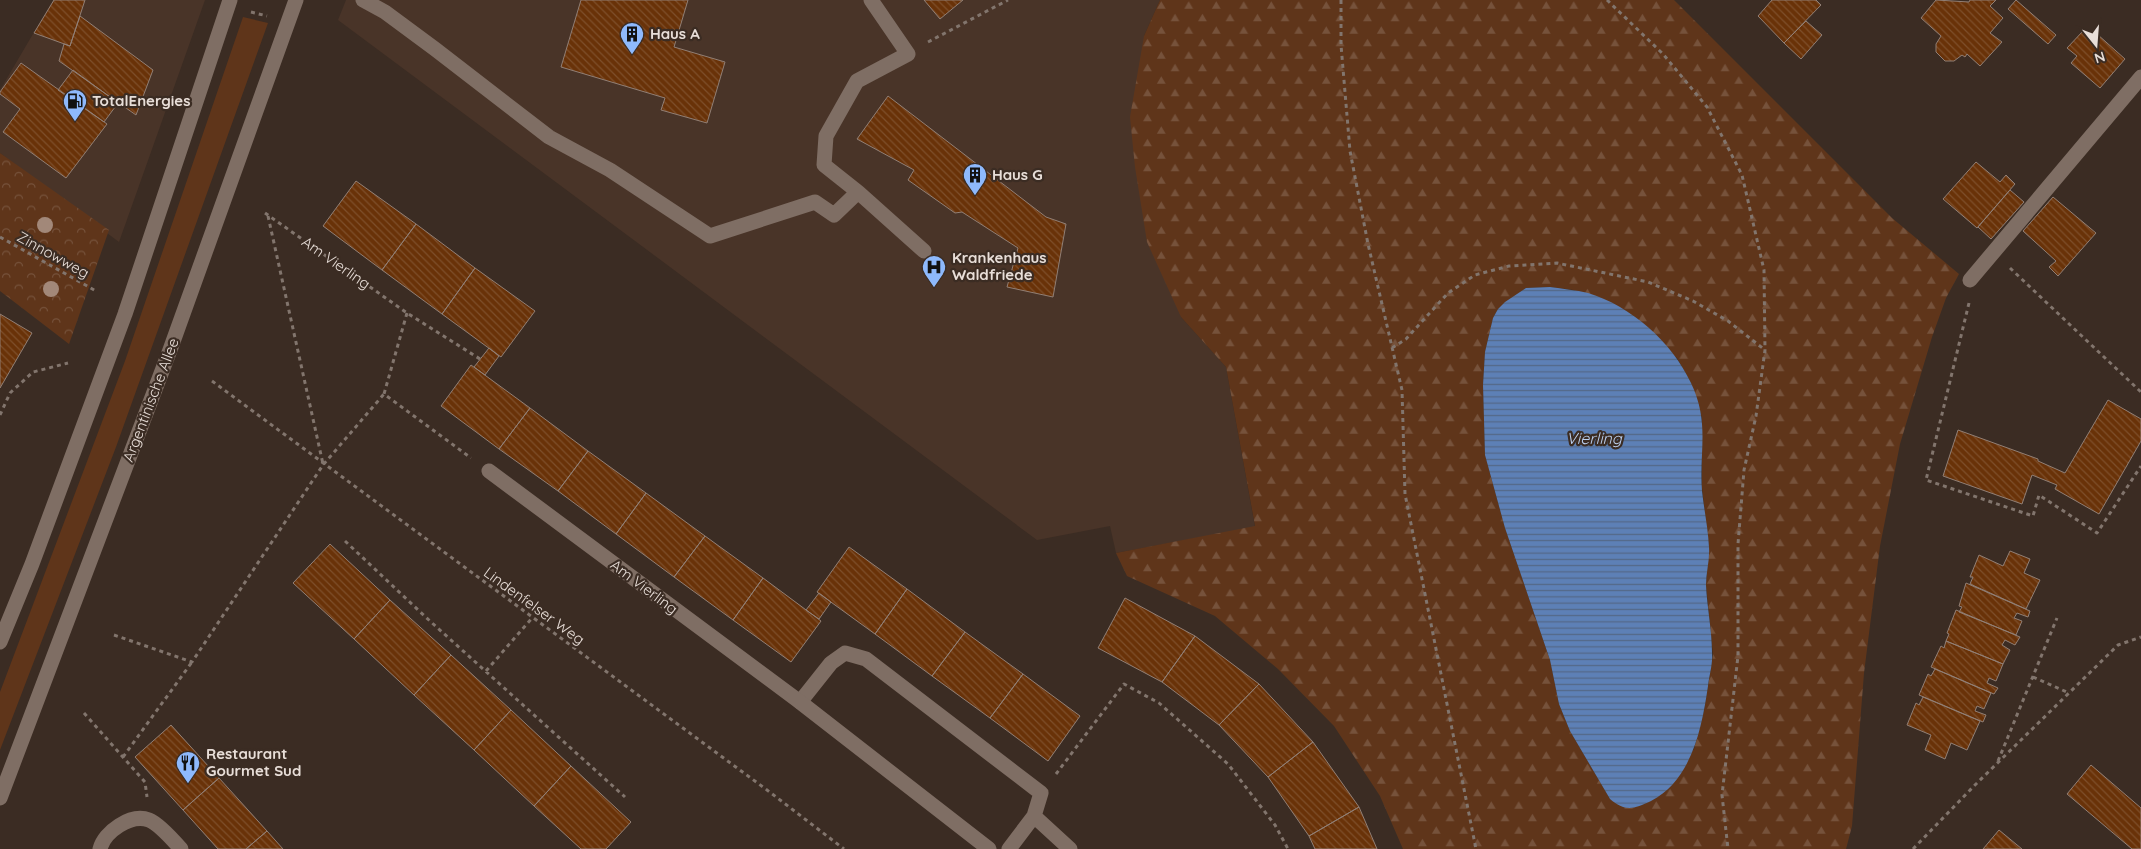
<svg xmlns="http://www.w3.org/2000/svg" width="2141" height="849" viewBox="0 0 2141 849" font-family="Quicksand,sans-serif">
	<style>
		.built { fill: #493428 }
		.green { fill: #5f351a }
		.forest { fill: url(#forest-firs); fill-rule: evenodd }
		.park { fill: url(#park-crowns) }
		.water { fill: url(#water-rules) }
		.building { fill: url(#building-back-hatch); stroke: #917f75 }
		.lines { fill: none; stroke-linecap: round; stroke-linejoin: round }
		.path { stroke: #82756d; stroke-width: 3; stroke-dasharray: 4 4; stroke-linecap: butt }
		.service { stroke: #7f6e64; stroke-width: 15 }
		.minor { stroke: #7f6e64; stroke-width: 15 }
		.secondary { stroke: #7f6e64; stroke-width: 15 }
		.tree { fill: #a28879 }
		.labels { text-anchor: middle; stroke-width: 4.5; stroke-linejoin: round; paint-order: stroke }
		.poi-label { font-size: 15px; font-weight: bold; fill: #e8ded8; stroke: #3b2c23; text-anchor: start }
		.street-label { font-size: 15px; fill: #e8ded8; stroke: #3b2c23 }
		.water-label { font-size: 16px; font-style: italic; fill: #bcd0ef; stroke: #3b2c23 }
	</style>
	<defs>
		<pattern id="forest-firs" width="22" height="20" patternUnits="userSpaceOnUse" patternTransform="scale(1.25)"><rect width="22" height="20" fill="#5f351a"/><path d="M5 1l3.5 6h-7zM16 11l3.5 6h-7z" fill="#76523b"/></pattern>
		<pattern id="park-crowns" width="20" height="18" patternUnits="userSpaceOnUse" patternTransform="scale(1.25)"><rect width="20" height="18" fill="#5f351a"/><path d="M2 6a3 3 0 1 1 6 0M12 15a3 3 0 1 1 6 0" fill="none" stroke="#76523b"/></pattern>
		<pattern id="water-rules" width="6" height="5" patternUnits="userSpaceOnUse" patternTransform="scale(1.25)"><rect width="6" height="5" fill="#5d80b6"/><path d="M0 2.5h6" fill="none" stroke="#546887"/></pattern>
		<pattern id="building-back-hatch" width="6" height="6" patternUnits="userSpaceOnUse" patternTransform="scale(1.25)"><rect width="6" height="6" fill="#693208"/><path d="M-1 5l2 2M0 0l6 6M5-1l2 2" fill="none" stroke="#7e4f2b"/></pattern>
	</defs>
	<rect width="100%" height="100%" fill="#3b2c23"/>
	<!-- built -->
	<path class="built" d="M53 0H205L119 242 0 153V90Z
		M346 0H1160L1144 36 1181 317 1226 367 1255 527 1116 553 1110 526 1037 540 338 20Z"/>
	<!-- green -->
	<path class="green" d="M243 17 268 23 116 447 0 750V692L125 361Z"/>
	<!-- forest -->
	<path class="forest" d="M1160 0H1674L1892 218 1959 274 1946 298 1932 337 1900 444 1880 546 1864 673 1852 826 1846 849H1403L1380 796 1334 726 1278 669 1215 616 1127 576 1116 553 1255 526 1226 367 1181 317 1147 242 1135 167 1130 117 1144 36ZM1550 287 1574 290 1677 358 1691 383 1702 418V488L1709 547 1706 584 1713 655 1704 711 1694 749 1656 798 1642 805 1629 808 1610 799 1570 731 1559 704 1550 660 1505 528 1485 455 1483 385 1485 352 1493 318 1498 309 1526 288Z"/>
	<!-- park -->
	<path class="park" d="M0 153 109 230 69 344 0 291Z"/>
	<!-- water -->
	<path class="water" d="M1550 287C1563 289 1576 290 1588 293 1631 306 1672 342 1691 383 1710 423 1699 450 1702 491 1704 509 1708 528 1709 547 1710 560 1706 572 1706 585 1707 607 1712 630 1712 653 1713 664 1709 676 1708 686 1702 727 1692 780 1651 801 1634 809 1625 812 1610 799L1570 731 1559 704 1550 660 1505 528 1485 455 1483 385 1485 352 1493 318 1498 309 1505 302 1526 288Z"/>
	<!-- building -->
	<path class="building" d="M54 0H85L70 46 34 33Z
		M581 0H688L674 47 725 62 707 123 661 110 665 98 561 67Z
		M924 0H963L940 19Z
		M1772 0H1816L1821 5 1784 43 1758 16Z
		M1936 0 1969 2 1970 0H1996L1990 6 2003 18 1990 33 2002 42 1980 66 1967 54 1965 57 1962 55 1954 61H1945L1936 52V44L1941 36 1921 18Z
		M2016 0 2056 35 2048 44 2008 9Z
		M80 16 153 70 136 115 59 61 64 44 70 46Z
		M1806 21 1822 35 1801 59 1784 43Z
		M2083 31 2092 39 2097 34 2125 59 2100 88 2071 63 2077 56 2067 48Z
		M21 63 107 124 66 178 3 132 20 109 0 94V92Z
		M73 70 118 103 104 122 58 90Z
		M888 96 1046 217 1066 224 1053 297 1007 287 1018 248 962 212 955 213 908 180 914 170 857 139Z
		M1976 162 2000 182 2006 175 2015 184 1977 228 1943 199Z
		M356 181 416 224 382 270 323 226Z
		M2010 190 2024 202 1991 239 1978 227Z
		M2053 197 2096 233 2058 276 2049 267 2056 261 2023 231Z
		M416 224 475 268 442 314 382 270Z
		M475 268 535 311 501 357 442 314Z
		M0 314 32 333 0 388Z
		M489 348 499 356 485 375 474 367Z
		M471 365 530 408 499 449 441 406Z
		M2108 400 2141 419V441L2099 514 2055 489 2057 485 2032 475 2022 504 1943 476 1958 430 2038 459V461L2065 473Z
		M530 408 588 451 558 491 499 449Z
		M588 451 646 493 616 534 558 491Z
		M646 493 705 536 674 577 616 534Z
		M705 536 763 578 733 620 674 577Z
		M330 544 390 600 354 639 293 583Z
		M849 547 907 589 875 634 817 592Z
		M2010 551 2030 559 2024 573 2040 580 2026 609 1970 584 1973 577H1970L1979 555 2003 566Z
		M763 578 821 621 791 662 733 620Z
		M1966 583 2030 611 2028 617 2017 613 2014 618 2022 621 2016 635 1959 612 1962 607 1959 606Z
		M907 589 965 632 932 676 875 634Z
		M819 593 831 602 819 619 806 610Z
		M1125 598 1195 636 1162 682 1098 648Z
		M390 600 451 655 414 695 354 639Z
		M1956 610 2020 637 2015 645 2005 640 2002 645 2010 650 2003 664 1946 641 1949 634 1947 633Z
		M965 632 1023 674 990 718 932 676Z
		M1195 636 1259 684 1219 725 1162 682Z
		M1946 641 2003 664 1996 681 1989 678 1987 683 1998 688 1994 694 1931 667 1941 646 1944 648Z
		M451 655 511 710 474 750 414 695Z
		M1935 669 1991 693 1984 709 1977 706 1975 711 1986 715 1983 722 1919 695 1928 674 1931 676Z
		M1023 674 1080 716 1048 761 990 718Z
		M1259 684 1313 742 1268 777 1219 725Z
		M1923 697 1980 721 1967 750 1951 743 1945 759 1925 750 1931 735 1907 725 1916 703 1919 705Z
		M511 710 571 766 534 806 474 750Z
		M171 725 219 778 183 810 135 757Z
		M1313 742 1359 807 1309 836 1268 777Z
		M2091 765 2141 808V849H2132L2067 794Z
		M571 766 631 822 606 849H581L534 806Z
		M219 778 267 831 246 849H218L183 810Z
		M1359 807 1377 849H1315L1309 836Z
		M1999 830 2022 849H1983Z
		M267 831 283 849H246Z"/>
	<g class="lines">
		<!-- path -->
		<path class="path" d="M1341 0V45L1350 151 1368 244 1402 390 1405 494 1476 849
			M1607 0 1663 54 1707 107 1742 175 1764 270 1765 350 1756 416 1744 470 1738 544V656L1722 795 1728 849
			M251 12 267 16
			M928 42 1008 0
			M265 213 407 313 480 359
			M268 216 323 464
			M0 237 96 291
			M2010 268 2141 392
			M1969 303 1926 480 2033 516 2039 495 2097 533 2141 466
			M407 313 384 394 471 458
			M1392 348 1406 339 1448 293 1475 275 1509 266 1557 263 1648 282 1693 301 1728 321 1765 350
			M212 381 767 790 844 849
			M0 415 10 393 33 372 68 363
			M345 541 431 622 625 797
			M114 635 192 662 323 465 384 394
			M486 671 532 618
			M2033 677 2069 693
			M84 713 145 782 147 797
			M123 757 192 662
			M1998 761 2057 618
			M1056 774 1124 684 1159 703 1228 764 1275 825 1288 849
			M1913 849 1975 785 2118 645 2141 637"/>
		<!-- service -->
		<path class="service" d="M363 0 385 12 435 49 549 137 610 170 710 236 815 202 834 215 858 192 924 251
			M858 192 824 165 826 136 857 81 908 54 871 0
			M1970 280 2141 77
			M800 702 831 663 845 653 866 659 1041 793 1034 816 1009 849
			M1034 816 1070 849"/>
		<!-- minor -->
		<path class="minor" d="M489 471 800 702 989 849
			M100 849C104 832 131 813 149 820 159 824 174 841 181 849"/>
		<!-- secondary -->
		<path class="secondary" d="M0 642 32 564 125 314 230 0
			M0 798 170 350 296 0"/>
	</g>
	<!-- trees -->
	<g class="tree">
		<circle cx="45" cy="225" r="8"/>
		<circle cx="51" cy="289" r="8"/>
	</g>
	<!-- icons -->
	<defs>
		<g id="building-pin" transform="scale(1.25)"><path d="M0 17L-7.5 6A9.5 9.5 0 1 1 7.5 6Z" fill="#8eb9fc" stroke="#3b2c23"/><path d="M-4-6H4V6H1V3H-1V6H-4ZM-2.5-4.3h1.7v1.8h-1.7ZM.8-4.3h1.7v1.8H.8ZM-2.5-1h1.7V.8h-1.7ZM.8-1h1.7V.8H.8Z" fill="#111"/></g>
		<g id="fuel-pin" transform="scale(1.25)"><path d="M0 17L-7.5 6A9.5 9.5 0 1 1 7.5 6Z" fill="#8eb9fc" stroke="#3b2c23"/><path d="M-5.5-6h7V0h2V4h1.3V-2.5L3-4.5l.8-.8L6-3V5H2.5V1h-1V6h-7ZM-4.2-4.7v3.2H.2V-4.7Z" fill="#111"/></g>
		<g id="hospital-pin" transform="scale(1.25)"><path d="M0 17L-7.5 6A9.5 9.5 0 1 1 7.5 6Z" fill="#8eb9fc" stroke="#3b2c23"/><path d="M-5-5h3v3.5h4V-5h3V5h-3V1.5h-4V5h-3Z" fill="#111"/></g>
		<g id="restaurant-pin" transform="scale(1.25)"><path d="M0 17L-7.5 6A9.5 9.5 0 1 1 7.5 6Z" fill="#8eb9fc" stroke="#3b2c23"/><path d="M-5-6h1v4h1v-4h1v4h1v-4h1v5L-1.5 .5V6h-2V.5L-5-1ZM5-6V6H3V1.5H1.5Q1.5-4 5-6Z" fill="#111"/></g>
	</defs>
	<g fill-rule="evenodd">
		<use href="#building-pin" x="632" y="34"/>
		<use href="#fuel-pin" x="75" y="101"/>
		<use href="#building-pin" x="975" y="175"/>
		<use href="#hospital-pin" x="934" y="267"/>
		<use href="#restaurant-pin" x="188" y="763"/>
	</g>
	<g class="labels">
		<!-- poi labels -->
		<g class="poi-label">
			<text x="650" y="39">Haus A</text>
			<text x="92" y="106">TotalEnergies</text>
			<text x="992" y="180">Haus G</text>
			<text x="952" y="263">Krankenhaus<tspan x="952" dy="17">Waldfriede</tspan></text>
			<text x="206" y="759">Restaurant<tspan x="206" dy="17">Gourmet Sud</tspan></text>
		</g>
		<!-- street labels -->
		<g class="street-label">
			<text transform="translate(53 255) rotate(29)" y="5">Zinnowweg</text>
			<text transform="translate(336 263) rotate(35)" y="5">Am Vierling</text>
			<text transform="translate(151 400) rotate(-69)" y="5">Argentinische Allee</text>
			<text transform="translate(644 587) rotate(37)" y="5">Am Vierling</text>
			<text transform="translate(534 606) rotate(36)" y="5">Lindenfelser Weg</text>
		</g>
		<!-- water labels -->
		<g class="water-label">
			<text x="1594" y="444">Vierling</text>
		</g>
	</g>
	<!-- north arrow -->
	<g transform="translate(2096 45) rotate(163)" stroke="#3b2c23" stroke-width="4" paint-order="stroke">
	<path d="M0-4L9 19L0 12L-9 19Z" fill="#e8ded8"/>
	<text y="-8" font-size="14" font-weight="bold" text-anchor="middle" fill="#e8ded8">N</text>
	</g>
</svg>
